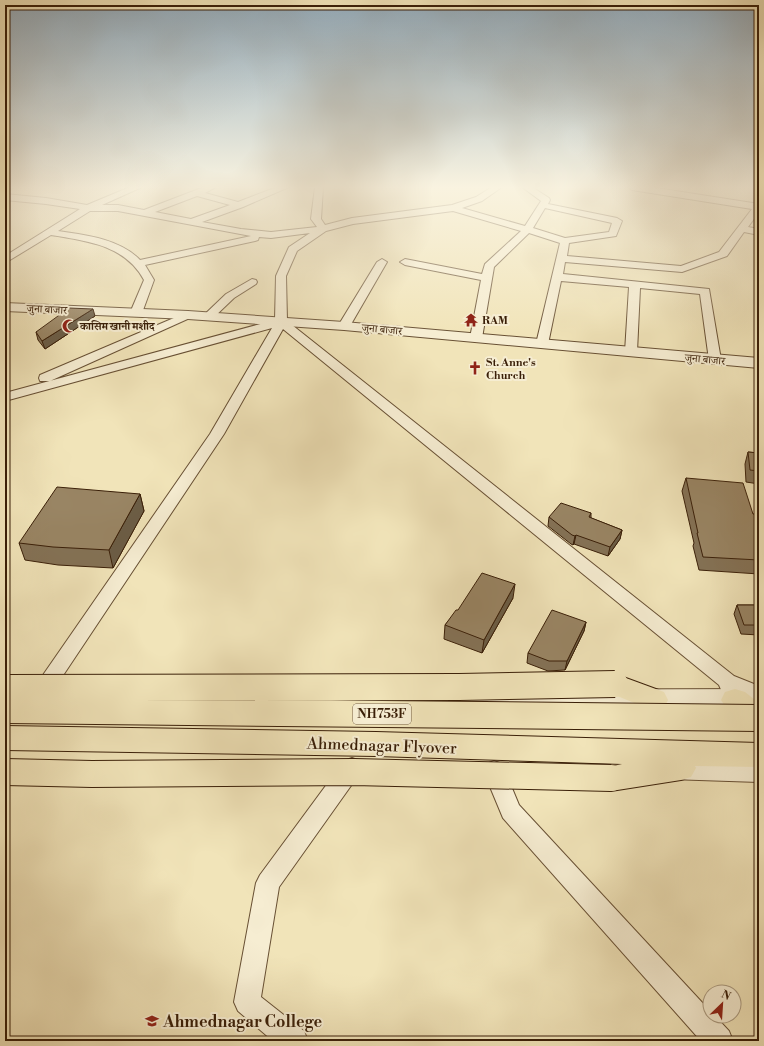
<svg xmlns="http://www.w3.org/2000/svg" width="764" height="1046" viewBox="0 0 764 1046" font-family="'Libre Bodoni','Noto Serif Devanagari',serif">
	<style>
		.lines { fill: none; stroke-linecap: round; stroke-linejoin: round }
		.minor-casing { stroke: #685034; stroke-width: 2 }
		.tertiary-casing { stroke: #685034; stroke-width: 2 }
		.trunk-casing { stroke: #3a1f08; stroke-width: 2 }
		.minor { fill: #f6edd2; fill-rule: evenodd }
		.tertiary { fill: #f6edd2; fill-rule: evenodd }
		.trunk { fill: #f1e4b9; fill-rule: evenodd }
		.trunk-bridge-casing { stroke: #3a1f08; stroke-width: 28; stroke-linecap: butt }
		.trunk-bridge { stroke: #f1e4b9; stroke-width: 26 }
		.wall { fill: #847256; stroke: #3a1f08 }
		.shaded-wall { fill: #6b5d46; stroke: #3a1f08 }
		.building { fill: #998564; stroke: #3a1f08 }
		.labels { text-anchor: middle; stroke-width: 4; stroke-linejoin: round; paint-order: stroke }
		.far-street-label { font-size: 11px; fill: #3a1f08; stroke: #f6edd2 }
		.far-poi-label { font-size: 11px; font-weight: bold; fill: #3a1f08; stroke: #f6edd2; text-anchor: start }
		.shield { fill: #f6edd2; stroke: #725d45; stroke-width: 1 }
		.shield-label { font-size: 12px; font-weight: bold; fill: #3a1f08 }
		.near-street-label { font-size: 16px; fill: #3a1f08; stroke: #f6edd2 }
		.near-poi-label { font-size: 16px; font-weight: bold; fill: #3a1f08; stroke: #f6edd2; text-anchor: start }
	</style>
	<rect width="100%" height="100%" fill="#f1e4b9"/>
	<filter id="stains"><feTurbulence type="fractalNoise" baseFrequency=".005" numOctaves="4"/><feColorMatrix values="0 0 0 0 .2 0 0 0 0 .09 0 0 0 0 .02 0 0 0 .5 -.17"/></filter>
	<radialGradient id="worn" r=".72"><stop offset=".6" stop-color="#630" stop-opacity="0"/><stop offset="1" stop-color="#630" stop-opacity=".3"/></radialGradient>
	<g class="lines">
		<!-- minor casing -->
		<g class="minor-casing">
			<path id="minor" d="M130 187H142L102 205H118L144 210 204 187H216L205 193 238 202 277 187H289L243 207 202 222 241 229 271 232 317 227 311 219 315 187H323L321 219 325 225 352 218 452 205 476 197 492 187H502L482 201 462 208 525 226 541 201 522 187H532L549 198 550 200 548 204 617 218 622 221 616 236 569 243 567 256 681 266 719 252 752 209 632 190 628 187H650L759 204V212L748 227 759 229V235L744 232 727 256 682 272 565 262 563 274 709 289 721 360 719 363H711L709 360 700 294 640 288 637 352 635 355H627L625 352 629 287 561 281 548 344 546 347H538L536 344 560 243 529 233 494 267 482 338 480 341H472L470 338 481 280 405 265 400 262 405 259 482 274 485 264 521 231 453 211 353 224 326 231 297 251 286 276 287 321 734 676 759 686V702L743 696 745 700 742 706 735 708 728 706 719 685 283 329 224 434 48 698 41 701 34 698 31 693 34 688 210 434 272 328 5 401V393L275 320 276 276 289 247 310 233 271 238 259 237 258 240 255 241 145 265 154 280 142 313 140 315H132L130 313 144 280C125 245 87 241 51 235L5 263V256L80 209 46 204 5 200V194L46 198 87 205ZM197 196 230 205 191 219 155 212ZM545 208 612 223 609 232 565 238 533 228ZM90 211H118L251 236 140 260C120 239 86 235 58 231Z
				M382 259 387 262 350 326 348 328H340L338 326 377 262Z
				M252 279 256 280 257 282 256 284 234 298 212 319H204L202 317 204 315 226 294Z
				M188 312 192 313 194 315 192 317 50 381H40L39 378 40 375Z
				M352 758 360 761 363 767 360 773 279 887 261 997 304 1031 308 1041H273L238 1011 234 1002 256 883 260 875 344 761Z
				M494 761 502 764 519 805 710 1011V1016H715L729 1031 733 1041H701L503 818 483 770 486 764Z"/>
		</g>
		<!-- tertiary casing -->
		<g class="tertiary-casing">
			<path id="tertiary" d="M5 303 188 311 344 322 759 358V368L344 330 188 319 5 311Z
				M759 689V709L437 710 428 707 425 700 428 693 437 690Z
				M669 757 759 760V782L669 779 660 776 656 768 660 760Z"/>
		</g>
		<!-- trunk casing -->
		<g class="trunk-casing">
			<path id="trunk" d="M615 674 664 692 668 700 664 708 654 711 605 691 602 684 605 677Z
				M735 689 745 692 759 703V729C745 724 728 713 721 700L725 692Z
				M5 726 376 732 759 743V767L695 766 696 768 691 777 681 780 611 791 600 787 596 778 600 769 622 764 376 756 5 750Z"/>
		</g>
		<!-- minor -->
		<use href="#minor" class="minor"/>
		<!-- tertiary -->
		<use href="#tertiary" class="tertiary"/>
		<!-- trunk -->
		<use href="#trunk" class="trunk"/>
		<!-- trunk-bridge casing -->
		<g class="trunk-bridge-casing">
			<path id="trunk-bridge" d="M5 688 459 687 615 684
				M5 710 759 718
				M5 772 92 774 354 772 611 778"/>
		</g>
		<!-- trunk-bridge -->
		<use href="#trunk-bridge" class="trunk-bridge"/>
	</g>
	<!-- wall -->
	<path class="wall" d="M95 316 45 349 38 340 36 332Z
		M748 452 759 453V484L746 482 745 464Z
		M686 478 753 514 759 515V574L699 570 693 546 694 543 682 491Z
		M140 494 144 511 113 568 58 565 25 560 19 543Z
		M591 513V518L622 530 620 539 608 556 574 544 573 545 571 544 548 526 549 517Z
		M513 598 482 653 444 639 445 625 458 610Z
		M737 605H759V635L741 634 734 614Z
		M586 622 584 631 565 670 548 671 527 663 528 653Z"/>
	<!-- shaded-wall -->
	<path class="shaded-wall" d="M93 309 95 316 45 349 42 341Z
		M140 494 144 511 113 568 109 550Z
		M622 530 620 539 608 556 610 547Z
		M576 535 574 544 573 545 575 536Z
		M515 584 513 598 482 653 484 640Z
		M586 622 584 631 565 670 567 661Z"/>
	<!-- building -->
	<path class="building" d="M69 308 93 309 42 341 36 332Z
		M748 452 759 453V471L750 470Z
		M686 478 743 483 753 514 759 515V560L703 557 697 533H698Z
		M57 487 140 494 109 550 53 547 19 543Z
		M561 503 591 513 589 517 622 530 610 547 576 535 575 536 572 535 549 517Z
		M482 573 515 584 484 640 445 625 456 610H458Z
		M737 605H759V625H744Z
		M552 610 586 622 567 661H549L528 653Z"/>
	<!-- sky -->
	<linearGradient id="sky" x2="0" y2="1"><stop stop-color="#93acbd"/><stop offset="0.56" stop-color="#f9f3e0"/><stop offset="1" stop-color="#f9f3e0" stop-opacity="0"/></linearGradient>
	<rect width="764" height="334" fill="url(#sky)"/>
	<!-- icons -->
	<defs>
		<g id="temple-bare" transform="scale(1.08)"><path d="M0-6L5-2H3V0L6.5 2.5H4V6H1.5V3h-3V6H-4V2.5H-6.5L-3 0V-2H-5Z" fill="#8f2418" stroke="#f6edd2" stroke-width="2.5" paint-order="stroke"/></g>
		<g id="mosque-bare" transform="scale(1.08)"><path d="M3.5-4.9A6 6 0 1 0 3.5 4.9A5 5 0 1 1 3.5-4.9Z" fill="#8f2418" stroke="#f6edd2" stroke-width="2.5" paint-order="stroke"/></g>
		<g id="church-bare" transform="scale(1.08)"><path d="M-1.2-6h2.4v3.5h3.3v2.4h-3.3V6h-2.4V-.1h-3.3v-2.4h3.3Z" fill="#8f2418" stroke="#f6edd2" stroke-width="2.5" paint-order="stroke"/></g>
		<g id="university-bare" transform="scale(1.08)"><path d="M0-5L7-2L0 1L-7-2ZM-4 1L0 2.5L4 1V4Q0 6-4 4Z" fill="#8f2418" stroke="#f6edd2" stroke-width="2.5" paint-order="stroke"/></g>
	</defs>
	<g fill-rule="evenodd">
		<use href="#temple-bare" x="471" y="320"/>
		<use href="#mosque-bare" x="69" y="326"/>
		<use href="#church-bare" x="475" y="368"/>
		<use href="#university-bare" x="152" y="1021"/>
	</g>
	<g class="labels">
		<!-- far-street labels -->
		<g class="far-street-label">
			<text transform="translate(47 309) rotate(3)" y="4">जुना बाजार</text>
			<text transform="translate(382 329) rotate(5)" y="4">जुना बाजार</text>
			<text transform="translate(705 359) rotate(5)" y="4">जुना बाजार</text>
		</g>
		<!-- far-poi labels -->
		<g class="far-poi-label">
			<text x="482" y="324">RAM</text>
			<text x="80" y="330">कासिम खानी मशीद</text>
			<text x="486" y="366">St. Anne's<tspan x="486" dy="13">Church</tspan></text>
		</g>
		<!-- shield labels -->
		<rect class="shield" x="353" y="704" width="58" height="20" rx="3"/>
		<g class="shield-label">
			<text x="382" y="718">NH753F</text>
		</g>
		<!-- near-street labels -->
		<g class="near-street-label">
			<text transform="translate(382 745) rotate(2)" y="6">Ahmednagar Flyover</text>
		</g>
		<!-- near-poi labels -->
		<g class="near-poi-label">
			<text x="163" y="1027">Ahmednagar College</text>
		</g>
	</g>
	<!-- margin -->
	<rect width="764" height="1046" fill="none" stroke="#f1e4b9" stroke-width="20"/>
	<rect x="6" y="6" width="752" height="1034" fill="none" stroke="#3a1f08" stroke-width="2"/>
	<rect x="10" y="10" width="744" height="1026" fill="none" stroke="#3a1f08"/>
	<!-- north arrow -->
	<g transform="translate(722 1004) rotate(25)"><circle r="19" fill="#f6edd2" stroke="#ab9b81"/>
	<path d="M0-3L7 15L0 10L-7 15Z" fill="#8f2418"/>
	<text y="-6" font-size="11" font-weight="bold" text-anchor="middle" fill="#3a1f08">N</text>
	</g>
	<rect width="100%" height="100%" filter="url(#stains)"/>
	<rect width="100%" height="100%" fill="url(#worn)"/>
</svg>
